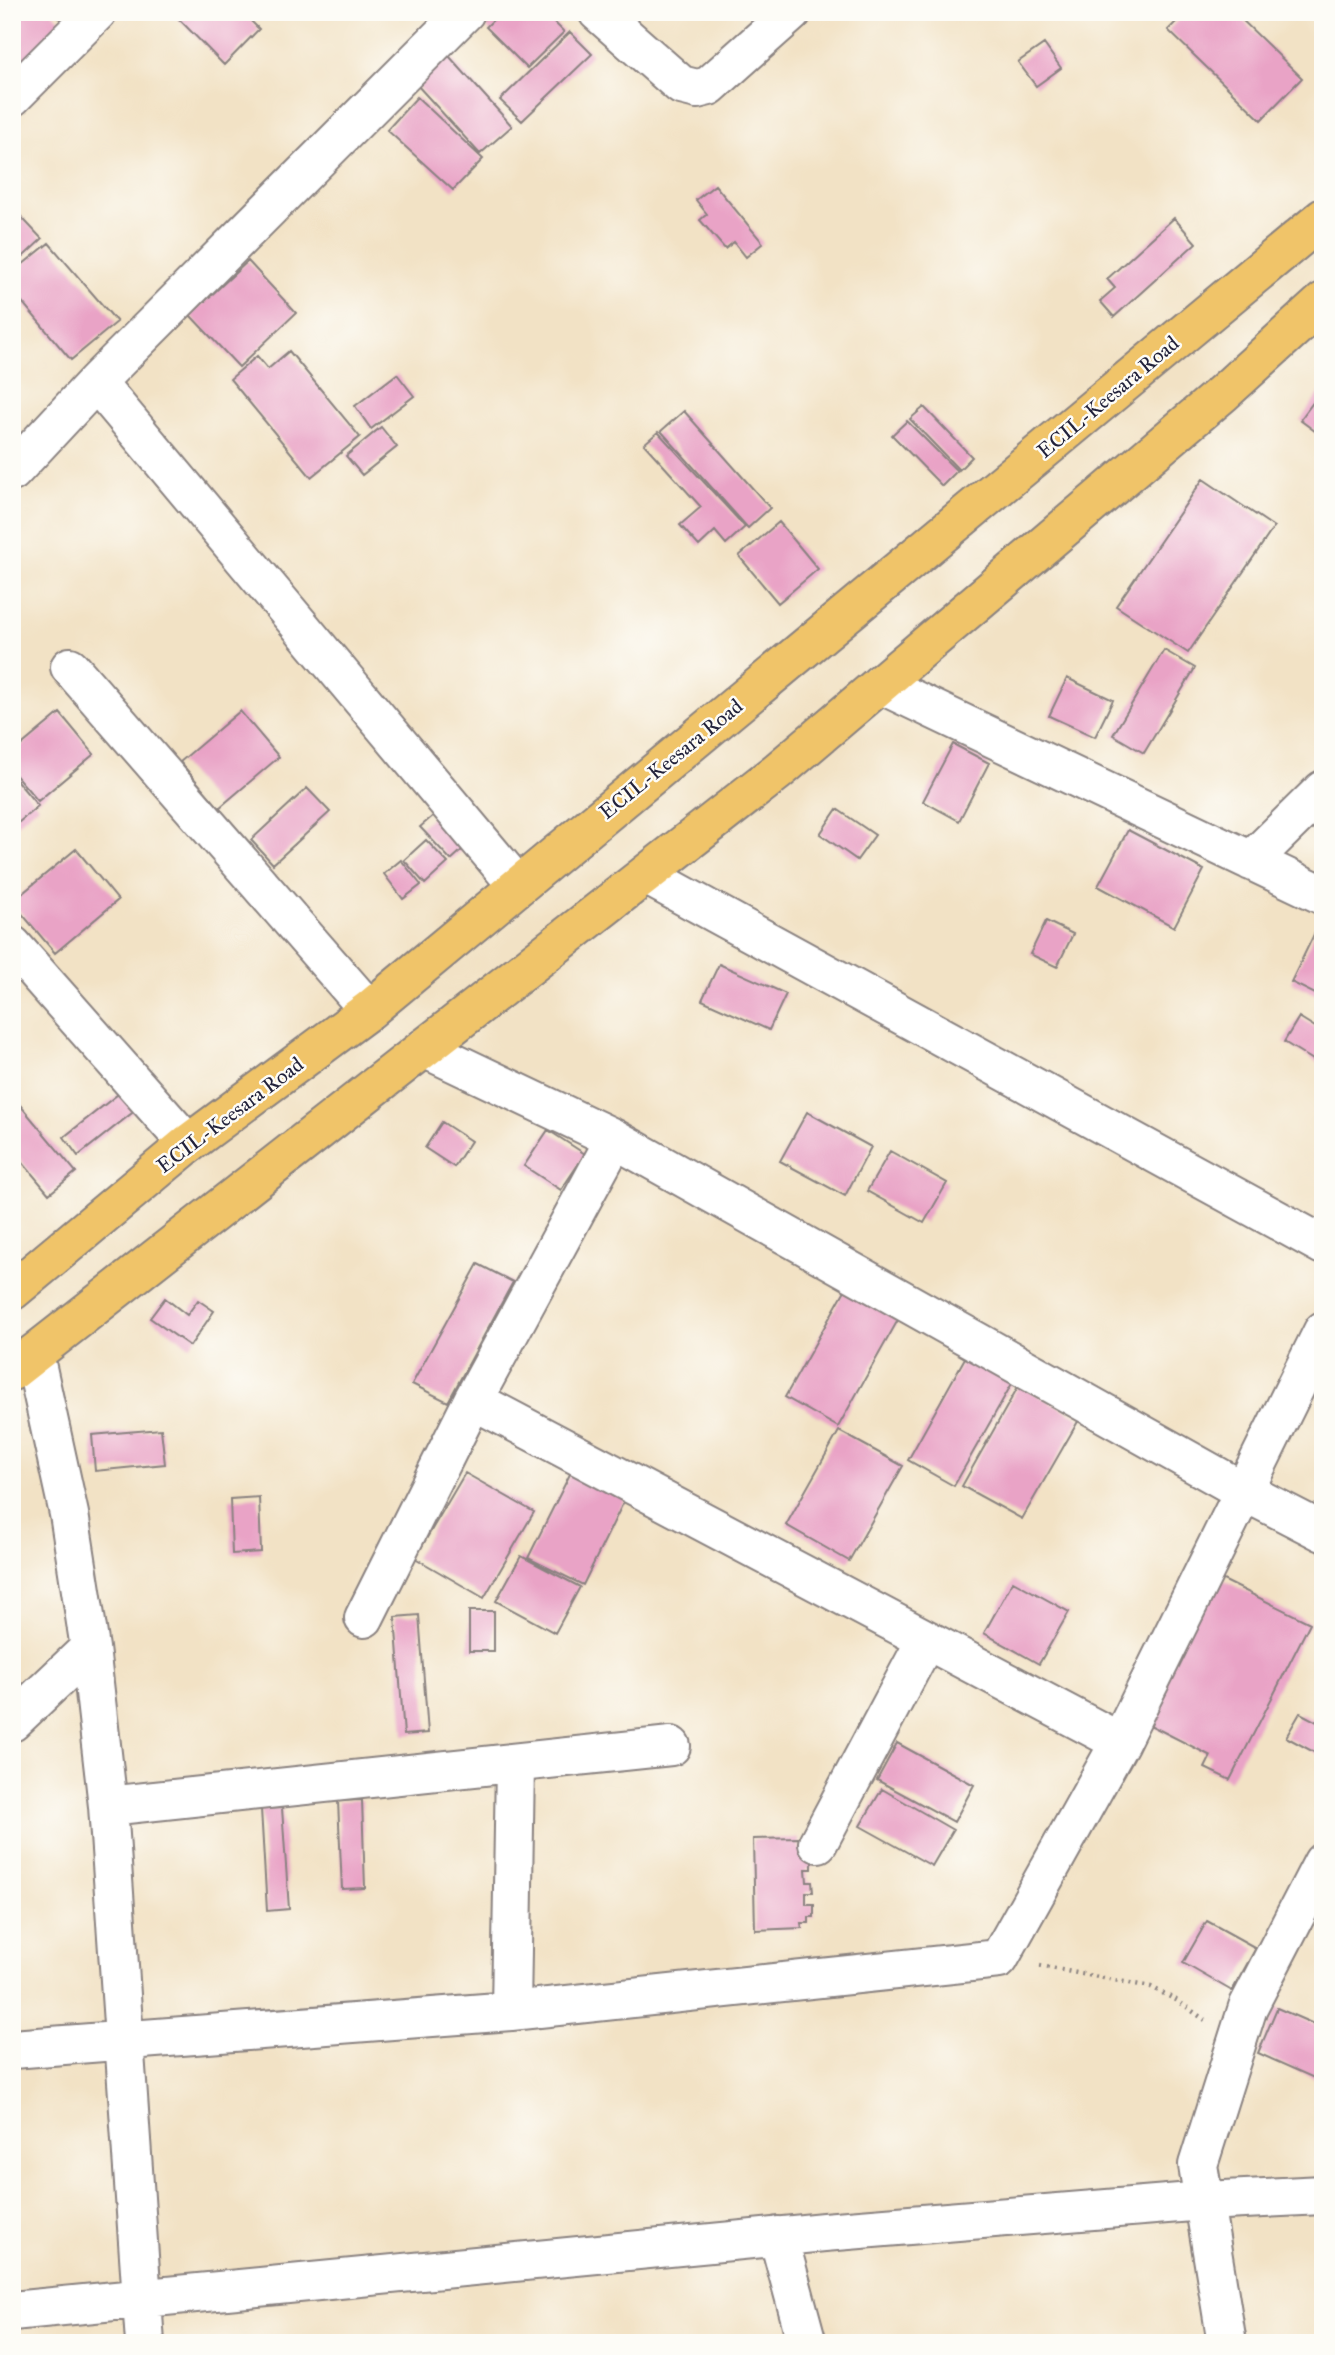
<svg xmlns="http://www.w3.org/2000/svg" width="1335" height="2355" viewBox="0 0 1335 2355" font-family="'IM FELL Great Primer',serif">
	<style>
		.building { fill: #e9a3c6 }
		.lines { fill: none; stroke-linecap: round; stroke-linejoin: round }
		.street-casing { stroke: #8a8280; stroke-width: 42 }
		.primary-casing { stroke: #8a8280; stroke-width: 42 }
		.path { stroke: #8a8280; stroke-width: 4.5; stroke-dasharray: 2 5; stroke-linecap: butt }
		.street { stroke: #fff; stroke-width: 38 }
		.primary { stroke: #f0c469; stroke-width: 38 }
		.labels { text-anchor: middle; stroke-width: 5; stroke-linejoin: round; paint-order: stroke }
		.street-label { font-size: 21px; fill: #22223b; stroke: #fdfcf7 }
	</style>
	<rect width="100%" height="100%" fill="#fdfcf7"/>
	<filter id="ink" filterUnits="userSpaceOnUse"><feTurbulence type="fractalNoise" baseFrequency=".0143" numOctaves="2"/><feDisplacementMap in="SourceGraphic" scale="14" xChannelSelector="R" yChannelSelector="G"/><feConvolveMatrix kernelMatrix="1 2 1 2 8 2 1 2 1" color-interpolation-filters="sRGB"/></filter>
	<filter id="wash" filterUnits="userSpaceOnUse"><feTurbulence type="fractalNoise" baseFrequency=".00686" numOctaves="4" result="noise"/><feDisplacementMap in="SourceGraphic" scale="28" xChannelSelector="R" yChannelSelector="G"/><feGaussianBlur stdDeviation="1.57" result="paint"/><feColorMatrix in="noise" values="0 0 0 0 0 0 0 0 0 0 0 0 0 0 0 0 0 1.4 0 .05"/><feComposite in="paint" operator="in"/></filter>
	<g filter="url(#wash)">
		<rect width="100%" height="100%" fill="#f2e2c5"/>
		<g id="blocks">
			<!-- building -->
			<path class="building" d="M12 12H52L61 20 12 76Z
				M172 12H242L259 29 224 65Z
				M501 12H544L564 32 527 68 486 27Z
				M1186 12H1234L1302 78 1261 120 1168 30Z
				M570 32 592 54 522 121 500 100Z
				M1044 44 1061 68 1036 86 1018 62Z
				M449 56 512 126 480 154 417 85Z
				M417 97 483 159 453 190 387 130Z
				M715 185 763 243 746 257 734 242 725 249 700 220 707 214 696 200Z
				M12 207 42 239 12 267Z
				M1174 218 1196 243 1114 317 1100 301 1115 288 1107 279Z
				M49 243 117 322 71 360 12 290V273Z
				M248 261 296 313 239 367 190 315Z
				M289 351 360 437 311 477 230 379 257 356 268 369Z
				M397 374 414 396 371 429 355 406Z
				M1323 389V437L1300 420Z
				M924 407 972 457 959 470 910 419Z
				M684 411 770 508 748 528 661 431Z
				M907 421 957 471 942 486 892 435Z
				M381 427 397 447 362 475 346 456Z
				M658 432 745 527 726 544 715 531 699 546 680 525 701 507 644 444Z
				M1203 479 1274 527 1188 653 1116 606Z
				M779 522 818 569 778 603 739 556Z
				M1164 650 1195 668 1144 753 1113 735Z
				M1067 678 1113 700 1095 737 1049 716Z
				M240 711 279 757 219 808 180 762Z
				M60 713 94 754 38 801 12 771V753Z
				M953 744 989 763 959 821 923 801Z
				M12 775 38 806 12 828Z
				M307 788 330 812 273 864 251 840Z
				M441 809 472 841 451 860 420 827Z
				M837 809 875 835 857 860 820 834Z
				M1128 830 1204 870 1174 927 1098 886Z
				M426 840 448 863 425 884 404 860Z
				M76 849 118 900 55 953 12 902Z
				M401 860 421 885 403 899 384 874Z
				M1046 921 1073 934 1057 967 1030 954Z
				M1317 928 1323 931V998L1291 982Z
				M719 964 786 994 769 1030 702 1000Z
				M1299 1017 1323 1032V1066L1284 1042Z
				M122 1091 137 1109 78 1156 64 1137Z
				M20 1105 76 1172 49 1194 12 1150V1111Z
				M807 1112 871 1147 845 1196 780 1161Z
				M442 1122 471 1141 454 1167 425 1148Z
				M548 1130 585 1154 561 1190 524 1166Z
				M890 1151 947 1183 924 1223 867 1191Z
				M478 1264 513 1282 448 1402 412 1384Z
				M845 1290 898 1320 838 1427 785 1397Z
				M165 1298 187 1315 198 1300 214 1311 190 1346 150 1318Z
				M971 1347 1018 1373 954 1486 908 1460Z
				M1019 1385 1080 1418 1022 1519 962 1486Z
				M161 1429 165 1464 95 1471 92 1435Z
				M839 1431 903 1466 849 1561 786 1525Z
				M572 1470 626 1497 583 1585 528 1558Z
				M465 1473 534 1512 484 1598 415 1558Z
				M259 1497 261 1552 232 1554 230 1499Z
				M521 1556 580 1587 555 1633 496 1601Z
				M1213 1575 1310 1623 1230 1780 1205 1768 1211 1756 1140 1720Z
				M1013 1581 1069 1612 1039 1664 984 1633Z
				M469 1611H494V1651H469Z
				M419 1615 428 1733 404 1735 395 1617Z
				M1300 1713 1323 1725V1757L1286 1737Z
				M897 1743 974 1785 954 1822 877 1780Z
				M882 1789 953 1830 932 1866 860 1826Z
				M362 1800 365 1888 342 1889 338 1801Z
				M282 1808 289 1909 267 1911 261 1809Z
				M799 1838V1849L807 1848 812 1858V1869H806L807 1882H812L813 1892H806V1904H814V1917H809V1923H801L802 1928 755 1930 753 1839Z
				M1207 1921 1256 1948 1232 1991 1183 1963Z
				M1277 2008 1323 2028V2082L1258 2053Z"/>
		</g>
	</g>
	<g filter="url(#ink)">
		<use href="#blocks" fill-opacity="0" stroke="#8a8280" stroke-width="2"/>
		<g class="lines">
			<!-- street casing -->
			<g class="street-casing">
				<path id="street" d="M465 12 96 382 518 886
					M598 12 681 85 697 89 709 86 792 12
					M12 97 97 12
					M12 472 96 382
					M70 667 369 1010
					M880 684 1323 895
					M1251 861 1323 790
					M646 875 1323 1245
					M12 945 188 1144
					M424 1048 615 1139
					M34 1354 69 1514 90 1648 108 1806 145 2343
					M473 1400 1120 1742
					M364 1618 473 1400 615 1139 1245 1492 1323 1532
					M12 1722 90 1648
					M108 1806 671 1746
					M818 1843 926 1640
					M511 2011 515 1764
					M12 2049 511 2011 999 1959 1120 1742 1323 1331
					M778 2236 807 2343
					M12 2311 824 2232 1204 2201 1323 2195
					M1227 2343 1198 2165 1248 2007 1323 1862"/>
			</g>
			<!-- primary casing -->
			<g class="primary-casing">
				<path id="primary" d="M12 1291 188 1144 369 1010 1323 218
					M12 1371 778 771 1223 393 1323 302"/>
			</g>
			<!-- path -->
			<path class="path" d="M1040 1966 1151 1987 1178 2001 1205 2020"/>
			<!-- street -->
			<use href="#street" class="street"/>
			<!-- primary -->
			<use href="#primary" class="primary"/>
		</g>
	</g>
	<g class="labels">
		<!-- street labels -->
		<g class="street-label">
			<text transform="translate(1108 397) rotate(-40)" y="7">ECIL-Keesara Road</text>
			<text transform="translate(671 759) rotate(-39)" y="7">ECIL-Keesara Road</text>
			<text transform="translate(230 1115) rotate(-37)" y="7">ECIL-Keesara Road</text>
		</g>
	</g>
	<!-- margin -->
	<rect width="1335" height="2355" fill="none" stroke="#fdfcf7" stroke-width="42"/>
</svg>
